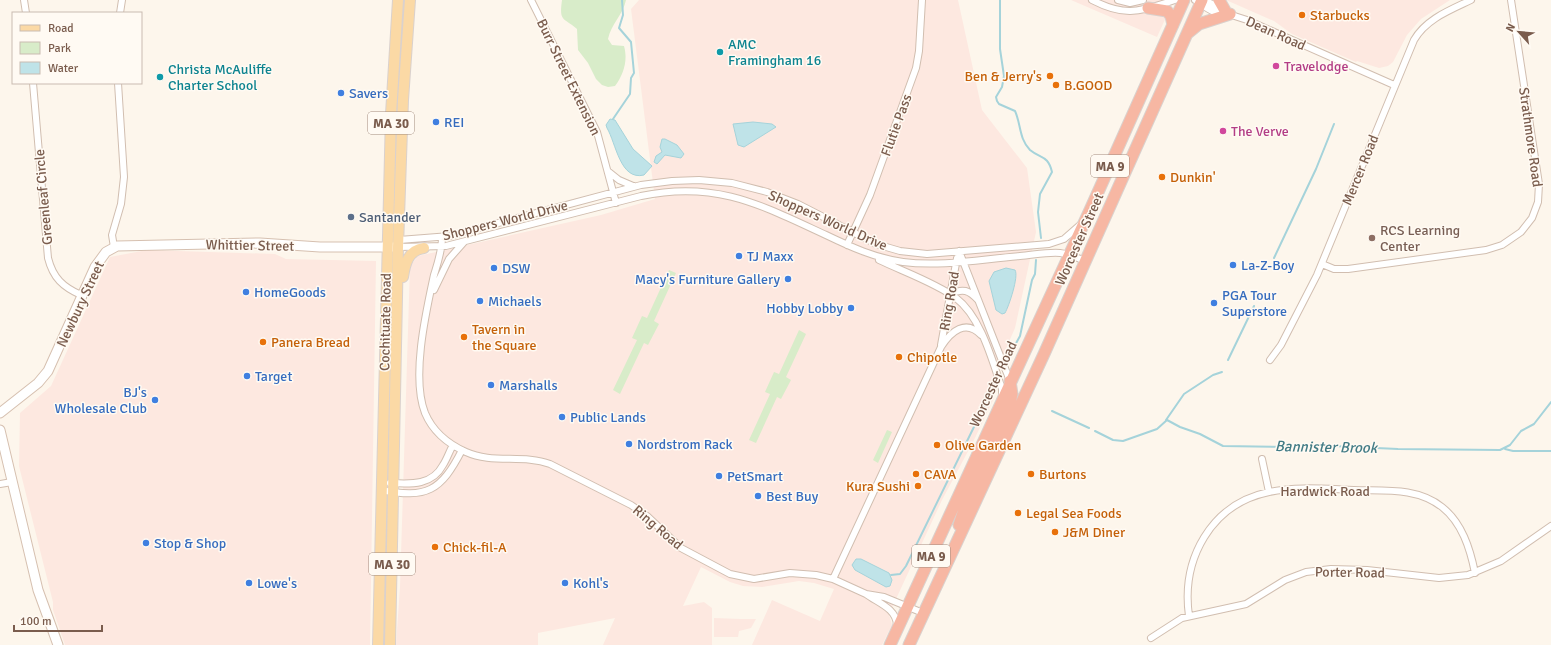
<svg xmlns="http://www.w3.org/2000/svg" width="1551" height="645" viewBox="0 0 1551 645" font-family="Signika,sans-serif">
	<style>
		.commercial { fill: #fde8e0 }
		.green { fill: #d8ecc9 }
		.water { fill: #bfe3e8; stroke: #a5d3da }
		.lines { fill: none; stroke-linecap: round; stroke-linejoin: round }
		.stream { stroke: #a5d3da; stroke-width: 2 }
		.street-casing { stroke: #d1beb0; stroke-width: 8 }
		.secondary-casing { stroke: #d6c0b0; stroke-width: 11 }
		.primary-casing { stroke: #dad1cd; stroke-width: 12 }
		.highway-casing { stroke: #dad1cd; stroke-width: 13 }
		.street { stroke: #fff; stroke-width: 6 }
		.secondary { stroke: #fff; stroke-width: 9 }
		.primary { stroke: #fbd9a5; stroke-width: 10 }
		.highway { stroke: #f7b7a3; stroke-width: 11 }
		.food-dot { fill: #e8710a; stroke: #fffaf3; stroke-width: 1.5 }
		.culture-dot { fill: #0f9aa8; stroke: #fffaf3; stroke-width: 1.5 }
		.hotel-dot { fill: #d1479c; stroke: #fffaf3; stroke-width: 1.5 }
		.shop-dot { fill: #3f7fe0; stroke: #fffaf3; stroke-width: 1.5 }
		.service-dot { fill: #5c6f8a; stroke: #fffaf3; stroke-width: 1.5 }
		.education-dot { fill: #8d6e63; stroke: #fffaf3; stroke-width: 1.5 }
		.labels { text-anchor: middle; stroke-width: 3; stroke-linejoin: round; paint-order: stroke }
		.shield { fill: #fffaf3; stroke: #a28b7f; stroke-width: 1 }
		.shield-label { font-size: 13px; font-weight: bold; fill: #7a5c4d }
		.food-label { font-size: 14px; fill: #c56008; stroke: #fffaf3; text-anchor: start }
		.street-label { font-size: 14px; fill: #7a5c4d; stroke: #fffaf3 }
		.culture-label { font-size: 14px; fill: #0d838f; stroke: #fffaf3; text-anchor: start }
		.hotel-label { font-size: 14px; fill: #b23c85; stroke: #fffaf3; text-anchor: start }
		.shop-label { font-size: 14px; fill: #366cbe; stroke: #fffaf3; text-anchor: start }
		.service-label { font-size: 14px; fill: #4e5e75; stroke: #fffaf3; text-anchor: start }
		.education-label { font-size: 14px; fill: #785e54; stroke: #fffaf3; text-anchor: start }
		.water-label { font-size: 15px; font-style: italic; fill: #437c86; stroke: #fffaf3 }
	</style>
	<rect width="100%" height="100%" fill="#fdf6ec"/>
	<!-- commercial -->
	<path class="commercial" d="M639 0H958L982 110 1027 168 1036 232 1015 328 990 385 994 398 974 440 942 500 889 614 892 625 882 645H752L772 600 820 621 834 589 814 583 799 581 762 587 743 586 730 582 701 567 683 606 704 602 712 608V645H603L615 618 538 633V645H396L400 587 410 266 418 256 601 215 655 199 631 9Z
		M1071 0H1174L1157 37Z
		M1226 0H1450L1421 19 1407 35 1393 62 1388 66 1379 68 1357 61 1356 62 1292 34 1274 21Z
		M147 250 275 254 286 259 376 261 370 645H65L53 610V602L19 466 20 413 51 386 110 257Z
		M714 618 741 619H756L751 628 739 631 738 637H714Z"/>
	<!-- green -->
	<path class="green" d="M562 0H626C623 15 611 24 608 39L612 45 624 46C628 60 624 74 615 86L608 87 602 85 596 79 588 63 578 50 577 29C563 17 559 22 562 0Z
		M669 270 676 273 654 321 659 324 648 345 644 343 620 394 613 390 637 340 632 338 642 316 647 318Z
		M799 330 806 334 786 377 791 380 781 399 777 397 756 443 749 440 770 394 765 392 774 372 779 374Z
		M887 430 892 432 878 463 873 460Z"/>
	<!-- water -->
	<path class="water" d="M610 119 615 120 633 149 652 166 644 175C620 181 616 143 607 128L606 125Z
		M753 122 772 124 776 127 744 147 738 145 733 124Z
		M662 139H665L677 145 684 154 681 158 665 155 657 164 654 162 656 156 662 152 660 147Z
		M1006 268 1015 270C1019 276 1009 306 1005 313L1002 314 996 310 989 281 994 272Z
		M856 559H861L889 573 892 580 890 586 886 587 855 570 852 565Z"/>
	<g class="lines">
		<!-- stream -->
		<path class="stream" d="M1000 0V49L1004 76 1002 87 996 97 997 101 999 104 1015 111C1021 124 1019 139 1030 150 1041 159 1048 155 1052 172L1040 194 1038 212 1041 238
			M613 119 630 94 631 78 634 73 631 42 619 28 623 15 622 0
			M1274 258 1316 169 1334 124
			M1008 358 1020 336 1032 280 1035 274 1036 260
			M1228 360 1254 306
			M993 384 992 388 994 391
			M1052 411 1089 428
			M1166 420 1184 394 1213 375 1222 372
			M1095 431 1113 440 1123 441 1157 429 1167 420 1180 427 1200 434 1223 446 1289 447 1311 445 1398 449 1500 450 1510 445 1521 431 1534 424 1551 402
			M1505 449 1513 451H1551
			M891 575 900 574 906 566 992 390"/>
		<!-- street casing -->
		<g class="street-casing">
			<path id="street" d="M24 0 26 13
				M531 0 597 132 616 203
				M1092 0C1127 18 1140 11 1175 0
				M1118 0 1130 3 1143 0
				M1195 0 1210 3 1222 9
				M1201 3C1206 9 1212 11 1219 14L1222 12 1247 20 1394 85
				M120 13 122 0
				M33 83 48 258C53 278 63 287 81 295
				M609 172 619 180 633 186
				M442 237C442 251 438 262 434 275 426 312 411 377 425 413 433 432 448 444 466 452 492 464 523 454 550 464L631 505 647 516 681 548 730 574 754 579 790 573 816 575 833 579 866 594 884 597 923 613
				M399 240 450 236 641 185 672 181 699 180 732 183 767 192 798 204 876 244 900 251 927 254 1049 244 1064 239 1080 225
				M847 245 870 195 916 68 919 51 922 0
				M114 247 112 235 121 204 124 177 118 83
				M398 247 446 246 641 196C716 180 761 205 826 235 851 247 875 258 903 262 941 267 982 259 1020 256 1033 255 1047 252 1060 253 1069 254 1077 258 1086 261
				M959 251 1010 381
				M879 260C902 271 936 283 956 298 981 317 992 360 1002 389V397
				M1322 264 1334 269H1348L1486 250 1502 245 1521 232 1532 218 1538 202 1539 184 1511 0
				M434 290 449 259 464 242
				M950 294C963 288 969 290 978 300
				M941 345 957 258
				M1270 360 1281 345 1317 275 1414 40C1426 19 1450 10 1471 0
				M1262 459 1269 492
				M390 483C410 484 432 486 443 465 447 459 449 452 453 445
				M0 484 12 482
				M381 490C427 499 441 491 462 450
				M833 579 941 347C951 331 966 319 981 335
				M866 594C878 603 896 608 897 625
				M1189 616C1181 559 1211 504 1269 492 1297 486 1326 489 1354 490 1384 491 1417 487 1442 507 1462 523 1470 548 1475 573
				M1151 638 1182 618 1246 604 1285 580 1306 572 1331 569 1367 570 1439 578 1468 575 1501 561 1551 526"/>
		</g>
		<!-- secondary casing -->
		<g class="secondary-casing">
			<path id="secondary" d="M0 413 38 383 48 371 95 267 106 252 117 246 260 243 320 247H395
				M0 430 38 590 58 645"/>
		</g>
		<!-- primary casing -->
		<g class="primary-casing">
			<path id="primary" d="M403 277C405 264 408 250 424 248
				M378 645 391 114 398 0
				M390 645 398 247 403 100 410 0"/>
		</g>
		<!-- highway casing -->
		<g class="highway-casing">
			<path id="highway" d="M1219 0 1227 14
				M1148 8 1167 11 1171 16 1173 25
				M1188 33 1199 24 1230 14
				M959 525 970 492 1009 409 1012 394 1010 381
				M890 645 1090 210 1184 0
				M909 645 1044 354 1202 0"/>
		</g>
		<!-- street -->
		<use href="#street" class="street"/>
		<!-- secondary -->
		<use href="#secondary" class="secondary"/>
		<!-- primary -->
		<use href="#primary" class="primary"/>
		<!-- highway -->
		<use href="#highway" class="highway"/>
	</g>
	<!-- markers -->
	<g class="food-dot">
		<circle cx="1302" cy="15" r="4"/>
		<circle cx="1050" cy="76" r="4"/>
		<circle cx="1056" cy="85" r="4"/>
		<circle cx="1162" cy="177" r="4"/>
		<circle cx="464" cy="337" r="4"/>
		<circle cx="263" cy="342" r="4"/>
		<circle cx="899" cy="357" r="4"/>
		<circle cx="937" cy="445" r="4"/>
		<circle cx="916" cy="474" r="4"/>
		<circle cx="1031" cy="474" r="4"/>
		<circle cx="918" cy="486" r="4"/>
		<circle cx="1018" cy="513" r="4"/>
		<circle cx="1055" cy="532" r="4"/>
		<circle cx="435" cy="547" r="4"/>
	</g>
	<g class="culture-dot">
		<circle cx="720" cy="52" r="4"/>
		<circle cx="160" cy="77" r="4"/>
	</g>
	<g class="hotel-dot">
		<circle cx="1276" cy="66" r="4"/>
		<circle cx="1223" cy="131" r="4"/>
	</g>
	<g class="shop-dot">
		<circle cx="341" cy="93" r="4"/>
		<circle cx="436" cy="122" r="4"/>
		<circle cx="739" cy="256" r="4"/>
		<circle cx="1233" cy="265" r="4"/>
		<circle cx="494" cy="268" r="4"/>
		<circle cx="788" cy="279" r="4"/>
		<circle cx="246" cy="292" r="4"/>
		<circle cx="480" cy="301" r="4"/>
		<circle cx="1214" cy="303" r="4"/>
		<circle cx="851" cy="308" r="4"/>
		<circle cx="247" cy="376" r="4"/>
		<circle cx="491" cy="385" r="4"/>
		<circle cx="155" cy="400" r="4"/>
		<circle cx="562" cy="417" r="4"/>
		<circle cx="629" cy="444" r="4"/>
		<circle cx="719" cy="476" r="4"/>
		<circle cx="758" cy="496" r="4"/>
		<circle cx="146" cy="543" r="4"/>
		<circle cx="249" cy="583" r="4"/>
		<circle cx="565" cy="583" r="4"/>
	</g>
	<circle class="service-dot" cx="351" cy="217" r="4"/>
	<circle class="education-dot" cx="1372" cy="238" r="4"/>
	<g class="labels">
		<!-- shield labels -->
		<g class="shield">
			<rect x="368" y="112" width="46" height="22" rx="3"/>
			<rect x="1091" y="155" width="38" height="22" rx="3"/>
			<rect x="912" y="545" width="38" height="22" rx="3"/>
			<rect x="369" y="553" width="46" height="22" rx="3"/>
		</g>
		<g class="shield-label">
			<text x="391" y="128">MA 30</text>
			<text x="1110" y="171">MA 9</text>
			<text x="931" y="561">MA 9</text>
			<text x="392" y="569">MA 30</text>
		</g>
		<!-- food labels -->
		<g class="food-label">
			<text x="1310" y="20">Starbucks</text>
			<text x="1042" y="81" text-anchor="end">Ben &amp; Jerry's</text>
			<text x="1064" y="90">B.GOOD</text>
			<text x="1170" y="182">Dunkin'</text>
			<text x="472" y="334">Tavern in<tspan x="472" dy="16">the Square</tspan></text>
			<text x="271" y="347">Panera Bread</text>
			<text x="907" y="362">Chipotle</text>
			<text x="945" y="450">Olive Garden</text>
			<text x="924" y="479">CAVA</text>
			<text x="1039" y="479">Burtons</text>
			<text x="910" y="491" text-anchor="end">Kura Sushi</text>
			<text x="1026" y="518">Legal Sea Foods</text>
			<text x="1063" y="537">J&amp;M Diner</text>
			<text x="443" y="552">Chick-fil-A</text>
		</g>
		<!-- street labels -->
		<g class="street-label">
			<text transform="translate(1276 33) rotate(24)" y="5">Dean Road</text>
			<text transform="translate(569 77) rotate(64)" y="5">Burr Street Extension</text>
			<text transform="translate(896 125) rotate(-70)" y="5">Flutie Pass</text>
			<text transform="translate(1531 137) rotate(82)" y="5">Strathmore Road</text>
			<text transform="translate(1360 170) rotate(-68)" y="5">Mercer Road</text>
			<text transform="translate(43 197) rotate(-95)" y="5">Greenleaf Circle</text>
			<text transform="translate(505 220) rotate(-14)" y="5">Shoppers World Drive</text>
			<text transform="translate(828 220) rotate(24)" y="5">Shoppers World Drive</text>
			<text transform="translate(1079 239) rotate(-66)" y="5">Worcester Street</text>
			<text transform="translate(250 245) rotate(1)" y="5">Whittier Street</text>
			<text transform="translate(949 301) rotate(-80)" y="5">Ring Road</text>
			<text transform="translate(80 304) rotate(-65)" y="5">Newbury Street</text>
			<text transform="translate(385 322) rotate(-89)" y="5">Cochituate Road</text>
			<text transform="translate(993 384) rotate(-65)" y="5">Worcester Road</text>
			<text x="1325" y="496">Hardwick Road</text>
			<text transform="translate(658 527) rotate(40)" y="5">Ring Road</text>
			<text transform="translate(1350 572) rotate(1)" y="5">Porter Road</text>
		</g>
		<!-- culture labels -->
		<g class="culture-label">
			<text x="728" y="49">AMC<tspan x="728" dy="16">Framingham 16</tspan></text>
			<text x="168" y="74">Christa McAuliffe<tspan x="168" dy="16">Charter School</tspan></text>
		</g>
		<!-- hotel labels -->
		<g class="hotel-label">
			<text x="1284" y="71">Travelodge</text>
			<text x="1231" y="136">The Verve</text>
		</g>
		<!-- shop labels -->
		<g class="shop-label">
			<text x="349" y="98">Savers</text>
			<text x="444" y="127">REI</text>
			<text x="747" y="261">TJ Maxx</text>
			<text x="1241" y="270">La-Z-Boy</text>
			<text x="502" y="273">DSW</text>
			<text x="780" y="284" text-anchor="end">Macy's Furniture Gallery</text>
			<text x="254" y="297">HomeGoods</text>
			<text x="1222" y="300">PGA Tour<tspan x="1222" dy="16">Superstore</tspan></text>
			<text x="488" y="306">Michaels</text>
			<text x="843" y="313" text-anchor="end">Hobby Lobby</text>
			<text x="255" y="381">Target</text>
			<text x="499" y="390">Marshalls</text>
			<text x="147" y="397" text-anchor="end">BJ's<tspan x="147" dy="16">Wholesale Club</tspan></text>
			<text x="570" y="422">Public Lands</text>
			<text x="637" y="449">Nordstrom Rack</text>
			<text x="727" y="481">PetSmart</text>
			<text x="766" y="501">Best Buy</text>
			<text x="154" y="548">Stop &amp; Shop</text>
			<text x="257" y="588">Lowe's</text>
			<text x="573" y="588">Kohl's</text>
		</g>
		<!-- service labels -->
		<g class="service-label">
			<text x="359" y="222">Santander</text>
		</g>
		<!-- education labels -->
		<g class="education-label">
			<text x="1380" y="235">RCS Learning<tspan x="1380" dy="16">Center</tspan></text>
		</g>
		<!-- water labels -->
		<g class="water-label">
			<text transform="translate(1326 447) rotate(1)" y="5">Bannister Brook</text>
		</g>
	</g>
	<!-- legend -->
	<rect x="12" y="12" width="130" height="72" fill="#fffaf3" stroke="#cabbb1"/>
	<rect x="20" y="25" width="20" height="6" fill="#fbd9a5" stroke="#cabbb1"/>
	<text x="48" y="32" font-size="12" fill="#7a5c4d">Road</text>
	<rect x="20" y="42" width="20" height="12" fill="#d8ecc9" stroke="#cabbb1"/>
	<text x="48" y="52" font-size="12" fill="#7a5c4d">Park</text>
	<rect x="20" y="62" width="20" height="12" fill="#bfe3e8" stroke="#cabbb1"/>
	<text x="48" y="72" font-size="12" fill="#7a5c4d">Water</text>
	<!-- north arrow -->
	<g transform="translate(1519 32) rotate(297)" stroke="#fffaf3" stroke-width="3" paint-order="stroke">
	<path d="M0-3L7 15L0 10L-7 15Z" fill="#7a5c4d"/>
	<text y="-6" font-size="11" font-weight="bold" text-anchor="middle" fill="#7a5c4d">N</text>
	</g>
	<!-- scale -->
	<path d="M14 625v6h88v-6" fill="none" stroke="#7a5c4d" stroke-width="2"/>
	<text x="20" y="625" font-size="12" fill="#7a5c4d" stroke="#fffaf3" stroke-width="3" paint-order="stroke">100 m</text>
</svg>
